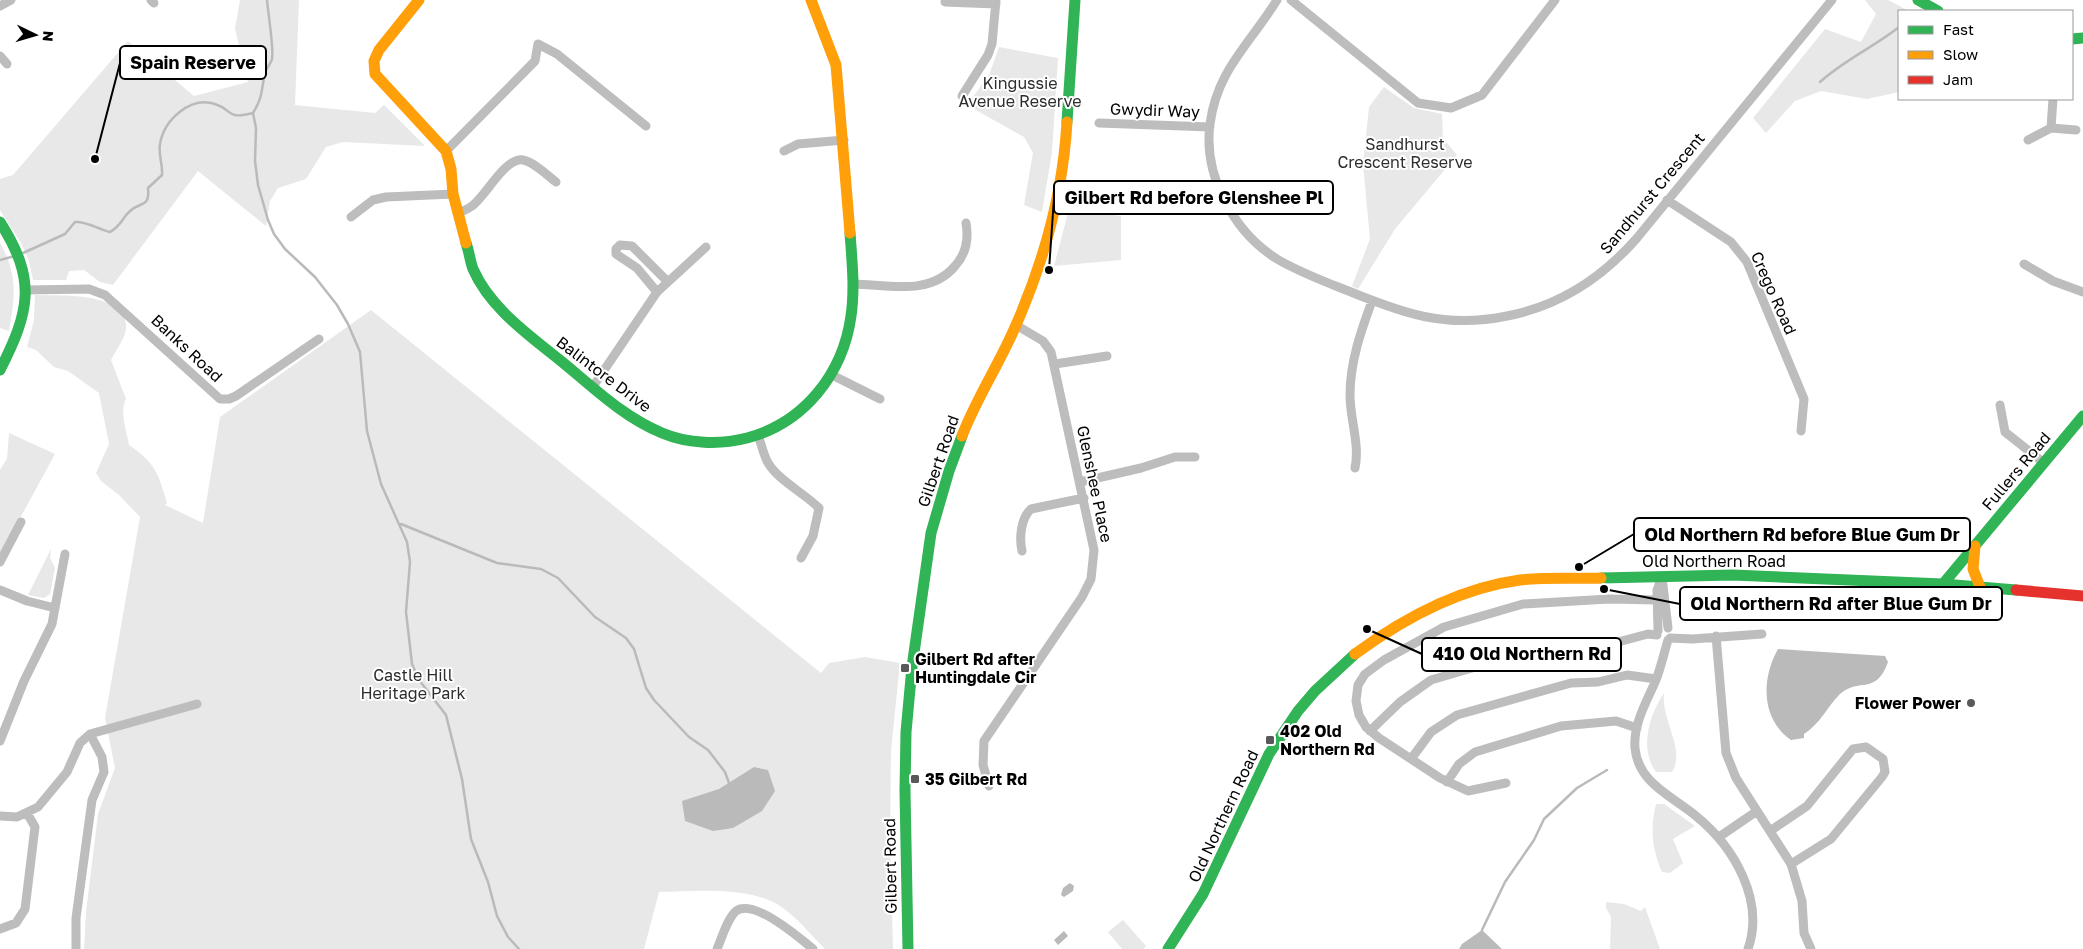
<svg xmlns="http://www.w3.org/2000/svg" width="2083" height="949" viewBox="0 0 2083 949" font-family="'Golos Text',sans-serif">
	<style>
		.green { fill: #e8e8e8 }
		.water { fill: #bababa }
		.lines { fill: none; stroke-linecap: round; stroke-linejoin: round }
		.stream { stroke: #bababa; stroke-width: 2.5 }
		.street { stroke: #bdbdbd; stroke-width: 9 }
		.fast { stroke: #30b455; stroke-width: 11 }
		.slow { stroke: #ff9f0a; stroke-width: 11 }
		.jam { stroke: #e5322d; stroke-width: 11 }
		.poi-dot { fill: #595959; stroke: #fff; stroke-width: 2 }
		.labels { text-anchor: middle; stroke-width: 4; stroke-linejoin: round; paint-order: stroke }
		.park-label { font-size: 16px; fill: #2d2d2d; stroke: #fff }
		.street-label { font-size: 16px; fill: #000; stroke: #fff }
		.poi-label { font-size: 16px; font-weight: bold; fill: #000; stroke: #fff; text-anchor: start }
		.leader { fill: none; stroke: #000; stroke-width: 2 }
		.callout-dot { fill: #000; stroke: #fff; stroke-width: 2 }
		.callout { fill: #fff; stroke: #000; stroke-width: 2 }
		.callout-label { font-size: 18px; text-anchor: middle; font-weight: bold; fill: #000 }
	</style>
	<rect width="100%" height="100%" fill="#fff"/>
	<!-- green -->
	<path class="green" d="M240 0H299L295 105 375 113 384 105 425 146 343 142 326 147 306 179 278 188 270 201 266 226 198 171 113 285 100 282 84 270 69 271 66 280H33L29 261 21 243 0 210V179L13 175 128 41 194 96 248 82 235 29Z
		M1865 0H1888L1909 11H1899V92L1867 99 1821 91 1795 101 1766 133 1753 118 1825 29 1861 42 1876 14Z
		M999 47 1058 58 1052 152 1042 212 1024 205 1033 153 1024 137 967 105 989 75Z
		M1384 87 1414 108 1442 114 1443 138 1457 155 1395 229 1358 289 1352 286 1370 239 1363 164 1369 107Z
		M1069 209 1121 216V260L1054 266Z
		M0 243C18 274 15 297 9 331L0 328Z
		M35 295C58 296 121 291 126 324 128 335 116 350 111 360L126 399C119 411 127 432 129 445 155 462 159 475 167 503L165 505 203 523 220 417 371 310 821 673 829 663 865 657 900 663 891 751 890 836 893 949H825C811 935 797 917 780 906 750 886 694 891 659 892L644 949H84L86 912 98 814 115 768 105 718 140 517 119 495 101 481 96 473 109 444 99 393 68 371 54 367 36 350 27 347 34 320Z
		M9 433 55 454 0 555V470L7 459Z
		M51 549 50 558 55 568 50 594 44 598 28 595Z
		M1664 693C1661 721 1686 749 1672 772H1656C1639 749 1649 715 1664 693Z
		M1656 804H1664L1695 826 1673 839 1683 863 1670 873 1662 872C1652 850 1650 827 1656 804Z
		M1606 902 1624 904 1641 911 1645 907 1660 949H1610L1611 917 1606 908Z
		M1123 920 1146 946 1143 949H1122L1108 932Z"/>
	<!-- water -->
	<path class="water" d="M1778 649 1885 656 1888 662C1876 696 1859 677 1840 694 1827 707 1820 724 1804 734V738L1791 740C1761 719 1761 679 1778 649Z
		M754 767 768 770 775 791 762 811 733 828 713 831 685 821 682 801 719 789Z
		M1070 883 1074 886 1073 891 1064 897 1061 895 1063 888Z
		M1482 930 1502 949H1459L1462 944Z
		M1064 931 1068 936 1058 945 1054 940Z"/>
	<g class="lines">
		<!-- stream -->
		<path class="stream" d="M1820 82C1844 60 1874 47 1899 27
			M253 113 256 128 255 161 258 185 268 220 274 234 285 249 315 277 337 305 348 324 360 352 367 431 381 484 407 542 410 562 406 612 412 664 419 680 446 715 462 779 471 839 488 882 497 916 508 937 519 949
			M23 253 65 234 75 222C86 221 98 229 110 232 123 224 121 219 130 211 141 201 150 208 148 188L162 175C163 165 158 154 160 144 164 120 190 96 215 104 234 110 225 120 253 113 263 97 261 91 265 73 266 68 271 64 272 59 274 48 268 13 267 0
			M0 260 15 256
			M401 524 497 563 541 569 558 578 595 617 626 638 634 649 646 688 654 700 689 737 708 750 725 772 729 783
			M1482 930 1505 882 1534 840 1544 819 1577 788 1607 770"/>
		<!-- street -->
		<path class="street" d="M151 0 154 3
			M1277 0C1250 44 1217 70 1210 124 1203 176 1234 232 1277 259 1299 272 1323 281 1346 290 1402 313 1445 329 1507 316 1559 306 1602 278 1637 238L1832 0
			M1291 0 1418 103 1451 108 1482 95 1555 0
			M945 2 996 4
			M0 6 11 0
			M0 56 7 64
			M962 96 988 55 992 44 996 0
			M2053 99 2051 128 2076 130
			M1099 123 1210 127
			M2028 140 2051 128
			M446 151 535 61 538 44 557 54 646 126
			M784 151 798 144 844 140
			M1667 200 1731 242 1747 262 1804 399 1801 431
			M459 213C463 211 468 209 472 206 486 196 505 157 523 160 534 162 547 175 556 182
			M351 217 373 200 386 197 453 194
			M2024 264 2053 281 2083 292
			M854 284C889 285 930 296 955 266 966 254 969 240 966 223
			M26 290 89 289 105 295 220 399H229L236 396 319 339
			M657 292 637 268 616 254V249L620 245 632 246 667 281
			M1055 364 1107 356
			M830 374 880 399
			M592 388 657 292 706 247
			M2000 405 2005 432 2044 463
			M758 435C761 443 763 453 767 461 776 479 804 493 819 508L813 536 801 558
			M1355 468C1360 444 1350 420 1350 395 1350 362 1361 331 1372 301
			M1080 482 1141 468 1175 457H1195
			M1022 551C1019 538 1021 518 1031 509L1084 498
			M0 562 21 522
			M1662 577 1668 628
			M0 590 27 601 55 608
			M1658 631 1657 590 1662 577
			M1716 636 1726 753 1736 778 1791 864 1802 901 1804 933 1811 949
			M1670 638 1692 639 1762 634
			M1668 640C1664 653 1661 667 1656 680 1647 701 1633 724 1635 748 1638 783 1672 796 1696 816 1734 847 1765 900 1748 949
			M1370 731 1400 702 1431 680 1506 658 1572 644 1618 642 1648 634 1657 635
			M0 741 24 681 52 624 65 554
			M1411 759 1431 732 1457 715 1571 683 1598 682 1627 675 1656 679
			M1447 782 1459 764 1475 752 1561 726 1616 721 1637 728
			M1506 783 1468 791 1440 778 1379 738 1366 727 1359 715 1356 701 1358 685 1365 674 1384 660 1444 627 1523 604 1609 599 1657 600
			M989 786 983 765 984 741 1082 597 1091 579 1094 550 1051 352 1043 341 1016 325
			M0 816 17 817 38 807 67 772 80 743 90 734 197 704
			M1770 831 1807 806 1853 749 1866 747 1883 759 1885 772 1882 777 1831 839 1791 864
			M1719 837 1757 811
			M0 929 16 923 25 909 35 827 27 813
			M76 949V918L92 800 104 772 102 757 90 734
			M717 949C722 938 727 919 736 911 753 898 800 938 813 949"/>
		<!-- fast -->
		<path class="fast" d="M1918 0 1938 11
			M2072 39 2083 38
			M1067 122 1075 0
			M0 222C37 280 30 311 0 370
			M466 243C469 251 470 261 473 269 490 308 529 335 561 361 593 387 623 417 662 433 688 444 720 445 747 438 804 423 843 374 851 316 855 289 852 261 850 233
			M1601 578 1733 575 1943 584 2016 590
			M1943 584 2083 416
			M908 949 905 791 906 732 912 667 931 533 949 471 962 436
			M1168 949 1203 894 1269 754 1298 711 1315 691 1355 654"/>
		<!-- slow -->
		<path class="slow" d="M419 0 379 50 374 61 375 74 446 151 451 169 453 194 466 243
			M811 0 836 65 850 233
			M962 436C977 397 1000 363 1016 325 1044 261 1063 192 1067 122
			M1975 546 1973 569 1980 587
			M1355 654C1404 618 1460 588 1520 580 1546 577 1574 579 1601 578"/>
		<!-- jam -->
		<path class="jam" d="M2016 590 2083 596"/>
	</g>
	<!-- markers -->
	<g class="poi-dot">
		<rect x="900" y="663" width="10" height="10" rx="2.5"/>
		<circle cx="1971" cy="703" r="5"/>
		<rect x="1265" y="735" width="10" height="10" rx="2.5"/>
		<rect x="910" y="774" width="10" height="10" rx="2.5"/>
	</g>
	<g class="labels">
		<!-- park labels -->
		<g class="park-label">
			<text x="1020" y="89">Kingussie<tspan x="1020" dy="18">Avenue Reserve</tspan></text>
			<text x="1405" y="150">Sandhurst<tspan x="1405" dy="18">Crescent Reserve</tspan></text>
			<text x="413" y="681">Castle Hill<tspan x="413" dy="18">Heritage Park</tspan></text>
		</g>
		<!-- street labels -->
		<g class="street-label">
			<text transform="translate(1155 110) rotate(2)" y="6">Gwydir Way</text>
			<text transform="translate(1652 193) rotate(-50)" y="6">Sandhurst Crescent</text>
			<text transform="translate(1774 293) rotate(66)" y="6">Crego Road</text>
			<text transform="translate(187 348) rotate(43)" y="6">Banks Road</text>
			<text transform="translate(604 374) rotate(37)" y="6">Balintore Drive</text>
			<text transform="translate(938 461) rotate(-71)" y="6">Gilbert Road</text>
			<text transform="translate(2016 471) rotate(-50)" y="6">Fullers Road</text>
			<text transform="translate(1095 484) rotate(78)" y="6">Glenshee Place</text>
			<text x="1714" y="567">Old Northern Road</text>
			<text transform="translate(1223 816) rotate(-65)" y="6">Old Northern Road</text>
			<text transform="translate(890 866) rotate(-91)" y="6">Gilbert Road</text>
		</g>
		<!-- poi labels -->
		<g class="poi-label">
			<text x="915" y="665">Gilbert Rd after<tspan x="915" dy="18">Huntingdale Cir</tspan></text>
			<text x="1961" y="709" text-anchor="end">Flower Power</text>
			<text x="1280" y="737">402 Old<tspan x="1280" dy="18">Northern Rd</tspan></text>
			<text x="925" y="785">35 Gilbert Rd</text>
		</g>
	</g>
	<!-- callouts -->
	<path class="leader" d="M95 159L120 63M1049 270L1054 198M1579 567L1634 534M1604 589L1680 604M1367 629L1422 654"/>
	<g class="callout-dot">
		<circle cx="95" cy="159" r="5"/>
		<circle cx="1049" cy="270" r="5"/>
		<circle cx="1579" cy="567" r="5"/>
		<circle cx="1604" cy="589" r="5"/>
		<circle cx="1367" cy="629" r="5"/>
	</g>
	<g class="callout">
		<rect x="120" y="46" width="146" height="33" rx="5"/>
		<rect x="1054" y="181" width="279" height="33" rx="5"/>
		<rect x="1634" y="518" width="336" height="33" rx="5"/>
		<rect x="1680" y="587" width="322" height="33" rx="5"/>
		<rect x="1422" y="638" width="199" height="33" rx="5"/>
	</g>
	<g class="callout-label">
		<text x="193" y="69">Spain Reserve</text>
		<text x="1194" y="204">Gilbert Rd before Glenshee Pl</text>
		<text x="1802" y="541">Old Northern Rd before Blue Gum Dr</text>
		<text x="1841" y="610">Old Northern Rd after Blue Gum Dr</text>
		<text x="1522" y="660">410 Old Northern Rd</text>
	</g>
	<!-- legend -->
	<rect x="1898" y="10" width="175" height="90" fill="#ffffff" stroke="#999999"/>
	<rect x="1908" y="26" width="25" height="8" fill="#30b455" stroke="#999999"/>
	<text x="1943" y="35" font-size="15" fill="#000000">Fast</text>
	<rect x="1908" y="51" width="25" height="8" fill="#ff9f0a" stroke="#999999"/>
	<text x="1943" y="60" font-size="15" fill="#000000">Slow</text>
	<rect x="1908" y="76" width="25" height="8" fill="#e5322d" stroke="#999999"/>
	<text x="1943" y="85" font-size="15" fill="#000000">Jam</text>
	<!-- north arrow -->
	<g transform="translate(35 35) rotate(95)" stroke="#ffffff" stroke-width="4" paint-order="stroke">
	<path d="M0-4L9 19L0 12L-9 19Z" fill="#000000"/>
	<text y="-8" font-size="14" font-weight="bold" text-anchor="middle" fill="#000000">N</text>
	</g>
</svg>
